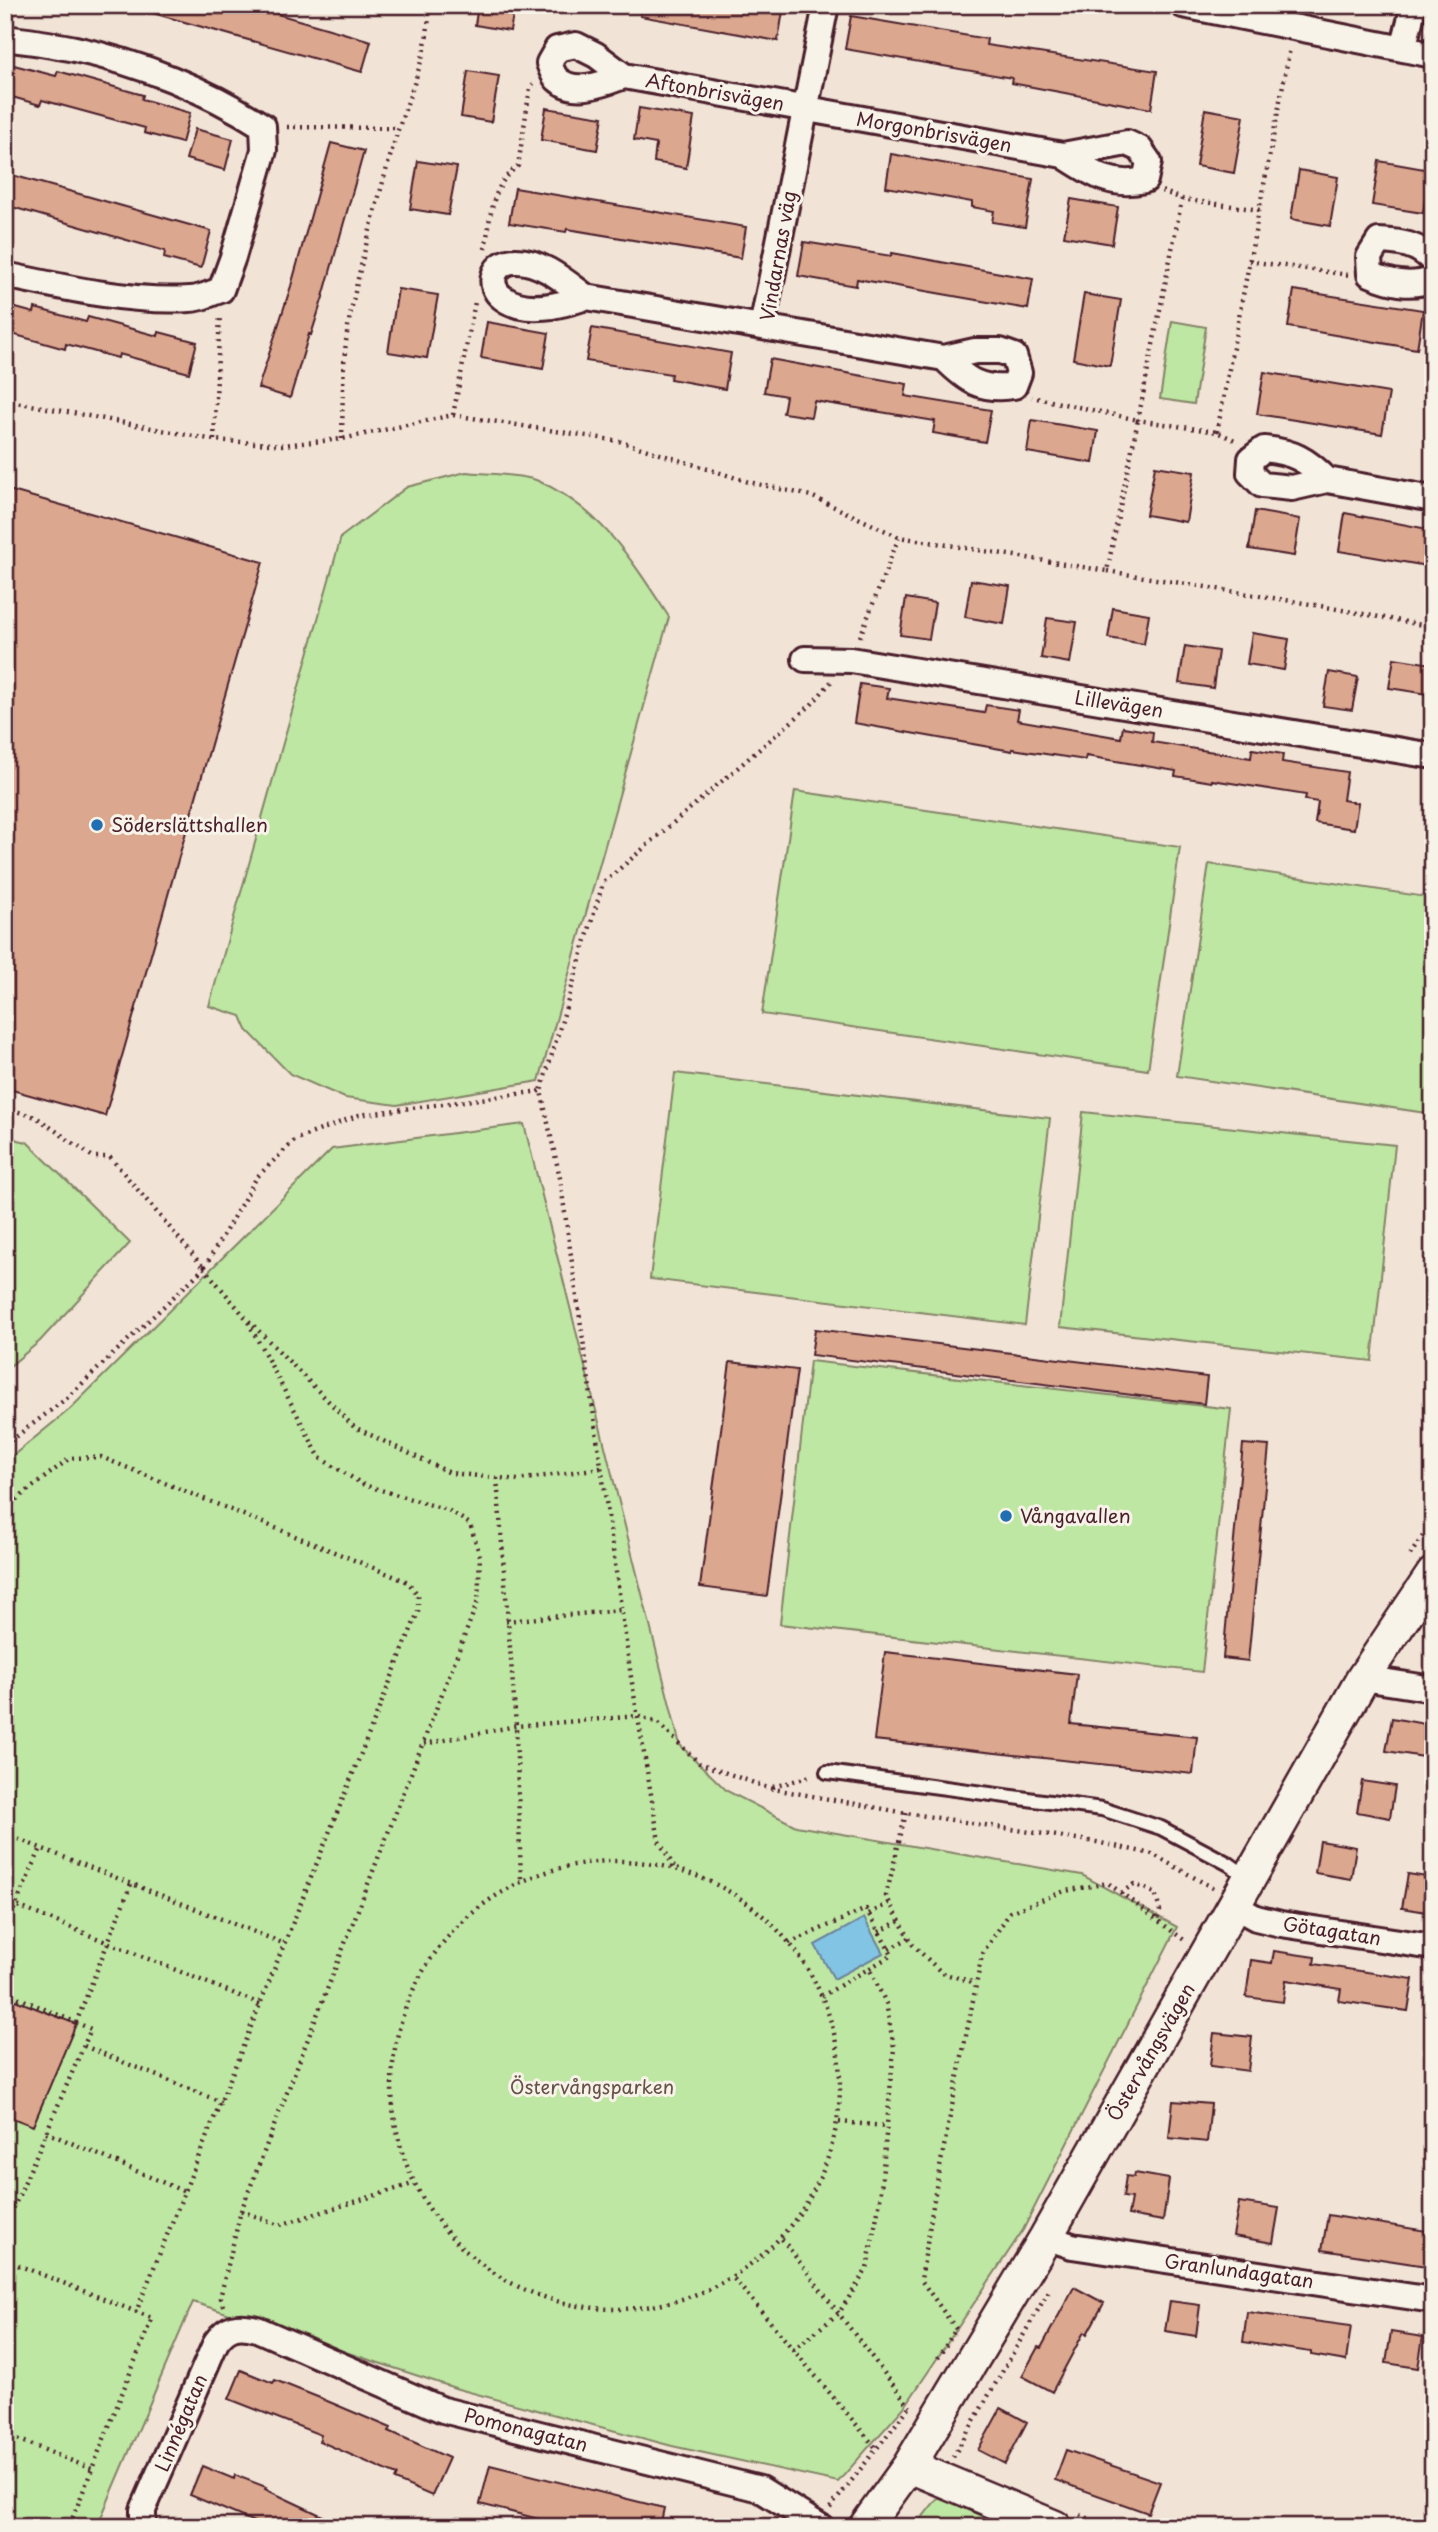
<svg xmlns="http://www.w3.org/2000/svg" width="1438" height="2532" viewBox="0 0 1438 2532" font-family="'Playpen Sans',sans-serif">
	<style>
		.green { fill: #bee7a3; stroke: #848367; stroke-width: 2 }
		.water { fill: #82c4e3; stroke: #6c8299; stroke-width: 2 }
		.building { fill: #dba78f; stroke: #4a1f2b; stroke-width: 2 }
		.lines { fill: none; stroke-linecap: round; stroke-linejoin: round }
		.service-casing { stroke: #4a1f2b; stroke-width: 18 }
		.minor-casing { stroke: #4a1f2b; stroke-width: 30 }
		.tertiary-casing { stroke: #4a1f2b; stroke-width: 37 }
		.path { stroke: #4a1f2b; stroke-width: 4.5; stroke-dasharray: 2 5; stroke-linecap: butt }
		.service { stroke: #f7f3e8; stroke-width: 12 }
		.minor { stroke: #f7f3e8; stroke-width: 24 }
		.tertiary { stroke: #f7f3e8; stroke-width: 32 }
		.poi-dot { fill: #1f6fb2; stroke: #f7f3e8; stroke-width: 2.5 }
		.labels { text-anchor: middle; stroke-width: 6; stroke-linejoin: round; paint-order: stroke }
		.street-label { font-size: 19px; fill: #4a1f2b; stroke: #f7f3e8 }
		.poi-label { font-size: 19px; fill: #4a1f2b; stroke: #f7f3e8; text-anchor: start }
		.park-label { font-size: 19px; fill: #675149; stroke: #f7f3e8 }
	</style>
	<rect width="100%" height="100%" fill="#f1e4d6"/>
	<filter id="ink" filterUnits="userSpaceOnUse"><feTurbulence type="fractalNoise" baseFrequency=".0143" numOctaves="2"/><feDisplacementMap in="SourceGraphic" scale="14" xChannelSelector="R" yChannelSelector="G"/><feConvolveMatrix kernelMatrix="1 2 1 2 8 2 1 2 1" color-interpolation-filters="sRGB"/></filter>
	<g filter="url(#ink)">
		<!-- green -->
		<path class="green" d="M1172 321 1206 327 1194 404 1160 399Z
			M466 472C484 474 520 474 536 480 599 506 634 563 669 617L539 1081 397 1105 345 1098 290 1074 247 1030 241 1016 209 1006 341 537 407 487Z
			M795 791 1180 847 1148 1070 762 1014Z
			M1209 864 1433 898V1114L1177 1076Z
			M675 1073 1050 1118 1025 1325 650 1279Z
			M1083 1112 1395 1145 1372 1361 1060 1327Z
			M524 1124 680 1745 727 1791 796 1826 1082 1875 1177 1927 1023 2230 906 2405 838 2482 672 2446 458 2389 193 2302 97 2527H5V1462L70 1409 332 1149Z
			M5 1137 27 1142 130 1243 40 1341 5 1370Z
			M810 1361 1231 1409 1202 1672 780 1624Z
			M941 2494 1019 2527H938L921 2519Z"/>
		<!-- water -->
		<path class="water" d="M864 1918 883 1953 834 1979 815 1945Z"/>
		<!-- building -->
		<path class="building" d="M150 5H246L371 41 362 72 149 12Z
			M478 5H515L510 31 475 25Z
			M641 5H784L778 41 640 16Z
			M851 16 987 39 986 45 1157 71 1151 109 1011 83 1012 78 845 49Z
			M10 64 56 76 58 71 143 95 142 99 190 113 182 143 144 133 145 128 42 100 40 105 5 95V82Z
			M468 71 499 76 491 122 461 117Z
			M546 108 603 117 597 150 541 140Z
			M639 108 694 117 686 168 654 162 656 144 634 140Z
			M1205 109 1244 116 1234 173 1196 166Z
			M195 129 233 139 225 170 186 159Z
			M331 143 364 151 323 297 311 335 309 334 290 398 258 388 291 286Z
			M891 154 1033 179 1025 227 992 222 994 211 972 207V202L886 187Z
			M418 161 457 167 448 215 410 209Z
			M1379 161 1430 170 1423 213 1372 205Z
			M1299 170 1338 177 1330 226 1291 219Z
			M5 173 211 231 201 268 164 258 165 251 5 205Z
			M515 188 746 227 741 258 567 229 566 232 509 223Z
			M1071 199 1118 207 1112 244 1064 236Z
			M804 242 891 256 892 253 1033 279 1028 309 857 279 856 286 798 276Z
			M398 289 438 295 427 358 388 352Z
			M1294 290 1423 310 1417 349 1288 327Z
			M1084 294 1121 300 1110 366 1073 359Z
			M5 305 34 313 35 308 86 322 88 317 158 336 159 332 197 342 189 373 119 354 118 358 66 344 65 349 5 332Z
			M487 322 549 333 543 369 481 358Z
			M592 328 731 353 725 389 670 379 671 374 586 361Z
			M770 359 907 384 905 396 991 410 985 442 933 433 935 421 814 401 811 417 783 413 786 396 764 392Z
			M1264 372 1389 393 1382 434 1257 414Z
			M1032 420 1098 431 1093 463 1027 452Z
			M1155 466 1194 472 1186 522 1146 515Z
			M5 489 263 562 105 1116 5 1088Z
			M1255 511 1300 519 1294 556 1249 549Z
			M1345 513 1433 530V567L1339 551Z
			M971 580 1010 586 1004 624 965 617Z
			M906 598 935 603 929 639 900 635Z
			M1113 608 1149 614 1144 644 1108 638Z
			M1047 618 1077 622 1070 663 1041 658Z
			M1252 633 1289 639 1284 670 1247 664Z
			M1185 646 1218 651 1213 688 1179 683Z
			M1394 658 1432 664 1428 694 1389 688Z
			M1329 672 1358 677 1352 710 1323 706Z
			M860 684 889 688 887 698 984 713 986 705 1019 710 1017 720 1121 738 1123 727 1153 732 1152 742 1251 758 1252 749 1283 754 1282 762 1347 772 1343 800 1358 803 1354 829 1315 823 1318 802 1305 800 1306 795 1212 780V782L1175 776 1176 771 1086 756 1085 760 1012 749V751L854 723Z
			M815 1329 1207 1377 1204 1404 811 1355Z
			M730 1362 797 1370 767 1596 700 1587Z
			M1243 1444 1269 1446 1248 1661 1223 1658Z
			M885 1652 1077 1674 1071 1724 1197 1737 1193 1774 874 1740Z
			M1392 1718 1430 1725 1424 1757 1386 1751Z
			M1362 1781 1395 1786 1390 1818 1357 1812Z
			M1320 1841 1356 1847 1351 1879 1315 1873Z
			M1408 1874 1433 1878V1913L1402 1908Z
			M1274 1951 1315 1957 1314 1964 1413 1979 1408 2011 1339 2001 1341 1989 1286 1980 1283 2002 1246 1997 1251 1960 1272 1963Z
			M5 1996 76 2024 33 2126 5 2115Z
			M1214 2033 1252 2037 1248 2071 1210 2066Z
			M1173 2101 1211 2104 1207 2142 1169 2138Z
			M1135 2173 1169 2179 1163 2221 1128 2215 1131 2198 1123 2197 1126 2176 1134 2177Z
			M1239 2202 1279 2208 1273 2243 1233 2236Z
			M1328 2215 1433 2232V2267L1322 2250Z
			M1074 2287 1104 2303 1087 2334 1084 2332 1052 2392 1022 2376 1038 2347 1041 2348Z
			M1170 2301 1200 2305 1196 2336 1165 2331Z
			M1247 2312 1351 2326 1346 2361 1311 2355V2352L1243 2342Z
			M1391 2332 1423 2337 1418 2368 1386 2363Z
			M241 2370 273 2383 275 2380 320 2398 391 2428 389 2431 449 2458 432 2496 395 2480 397 2475 319 2441 321 2435 229 2399Z
			M1001 2408 1027 2422 1005 2464 978 2450Z
			M1066 2450 1160 2482 1148 2513 1055 2480Z
			M490 2465 664 2508 660 2527H553L554 2523 480 2504Z
			M202 2466 234 2479 235 2475 266 2487 265 2489 346 2527H266L190 2495Z"/>
		<g class="lines">
			<!-- service casing -->
			<g class="service-casing">
				<path id="service" d="M827 1772 1102 1809 1161 1828 1229 1864 1250 1879"/>
			</g>
			<!-- minor casing -->
			<g class="minor-casing">
				<path id="minor" d="M826 5 762 327 944 358 975 351H1000L1014 356 1019 373 1014 386C981 391 967 381 944 358
					M1183 5 1433 55
					M5 38C28 41 52 44 75 49 140 63 207 90 263 126L264 150 233 257 221 290C211 293 200 299 190 299 132 303 61 287 5 275
					M1403 49 1414 5
					M624 76C605 83 575 96 557 79 553 75 551 68 549 63L557 49 576 45 596 55 624 76 1063 155C1091 173 1111 188 1145 180L1149 162 1140 149 1127 143 1063 155
					M1433 261C1418 244 1401 242 1379 241L1369 257 1370 274C1391 283 1411 288 1433 279
					M586 297C562 305 526 315 503 298 485 285 494 261 515 261 541 260 567 283 586 297L762 327
					M1327 480C1306 459 1293 452 1264 449L1251 459 1250 473 1262 485 1292 488 1327 480 1433 499
					M805 659 851 660 1433 756
					M1363 1678 1433 1689
					M1234 1906 1256 1918 1281 1924 1433 1947
					M1046 2237 1072 2246 1433 2300
					M143 2527V2510L216 2342C227 2326 238 2324 257 2329L443 2410 760 2489 821 2527"/>
			</g>
			<!-- tertiary casing -->
			<g class="tertiary-casing">
				<path id="tertiary" d="M909 2466 1055 2527
					M865 2527 909 2466 1046 2237 1363 1678 1433 1574"/>
			</g>
			<!-- path -->
			<path class="path" d="M287 127 398 128
				M1162 191 1182 199 1260 210
				M1182 199 1138 420 1217 432 1237 441
				M485 249C491 217 490 186 518 166L530 88 533 84
				M1249 261 1349 275
				M5 400 214 440 283 445 342 439 453 415 619 441 749 482 811 496 899 537 1107 571 1138 420 1032 397
				M453 415 475 302
				M1217 432 1290 48
				M342 439C343 400 342 360 349 321 360 264 376 206 392 150 405 102 430 56 429 5
				M214 440 220 315
				M1107 571 1310 604 1433 627
				M860 637 899 537
				M5 1108 36 1117 93 1157H110L204 1268 257 1177 295 1140 359 1115 541 1091
				M5 1445 67 1398 204 1268 246 1318 354 1427 450 1473 518 1480 601 1468
				M497 1478 516 1726 521 1881
				M5 1508 70 1458 101 1457 408 1582 418 1595V1612L136 2312
				M1410 1555 1433 1521
				M506 1621 621 1610
				M424 1744 516 1726 638 1716 658 1723 699 1763 768 1788 906 1813 1096 1842 1152 1854 1213 1888
				M773 1787 811 1776
				M906 1813 886 1896 913 1945 942 1973 976 1983
				M5 1834 285 1944
				M392 2085a224 224 0 1 1 448 0a224 224 0 1 1-448 0Z
				M674 1867 659 1841 631 1677 560 1178 541 1091 603 883 811 705 831 682
				M1121 1893 1134 1884 1155 1893 1160 1911 1157 1919
				M5 1901 260 2004
				M869 1914 889 1903
				M5 1929 41 1848
				M879 1932 899 1921
				M789 1943 866 1909 892 1955 822 1996
				M889 1949 909 1938
				M5 1992 91 2029 10 2216 5 2215
				M76 2023 131 1884
				M84 2046 221 2102
				M839 2122 886 2126
				M46 2132 185 2192
				M241 2211 280 2225 412 2184
				M782 2239 910 2407
				M5 2260 152 2318 69 2527
				M734 2279 876 2448
				M223 2306 220 2298 241 2211 478 1601 480 1556 470 1524 448 1510 364 1485 320 1458 246 1318
				M956 2329 921 2280 936 2187 982 1955 1010 1912 1065 1891 1108 1883 1184 1940
				M793 2350 839 2313 867 2269 880 2200 894 2048 886 2003 869 1968
				M938 2358 954 2332
				M5 2434 92 2469
				M953 2457 1050 2289
				M830 2508 911 2405
				M1080 2515 1109 2527"/>
			<!-- service -->
			<use href="#service" class="service"/>
			<!-- minor -->
			<use href="#minor" class="minor"/>
			<!-- tertiary -->
			<use href="#tertiary" class="tertiary"/>
		</g>
	</g>
	<!-- markers -->
	<g class="poi-dot">
		<circle cx="97" cy="825" r="7"/>
		<circle cx="1006" cy="1516" r="7"/>
	</g>
	<g class="labels">
		<!-- street labels -->
		<g class="street-label">
			<text transform="translate(715 92) rotate(10)" y="7">Aftonbrisvägen</text>
			<text transform="translate(934 132) rotate(10)" y="7">Morgonbrisvägen</text>
			<text transform="translate(778 256) rotate(-80)" y="7">Vindarnas väg</text>
			<text transform="translate(1119 704) rotate(9)" y="7">Lillevägen</text>
			<text transform="translate(1332 1931) rotate(9)" y="7">Götagatan</text>
			<text transform="translate(1151 2052) rotate(-60)" y="7">Östervångsvägen</text>
			<text transform="translate(1239 2271) rotate(8)" y="7">Granlundagatan</text>
			<text transform="translate(181 2423) rotate(-67)" y="7">Linnégatan</text>
			<text transform="translate(526 2430) rotate(14)" y="7">Pomonagatan</text>
		</g>
		<!-- poi labels -->
		<g class="poi-label">
			<text x="111" y="832">Söderslättshallen</text>
			<text x="1020" y="1523">Vångavallen</text>
		</g>
		<!-- park labels -->
		<g class="park-label">
			<text x="592" y="2094">Östervångsparken</text>
		</g>
	</g>
	<!-- margin -->
	<rect width="1438" height="2532" fill="none" stroke="#f7f3e8" stroke-width="28"/>
	<rect x="14" y="14" width="1410" height="2504" fill="none" stroke="#4a1f2b" stroke-width="2.5" filter="url(#ink)"/>
</svg>
